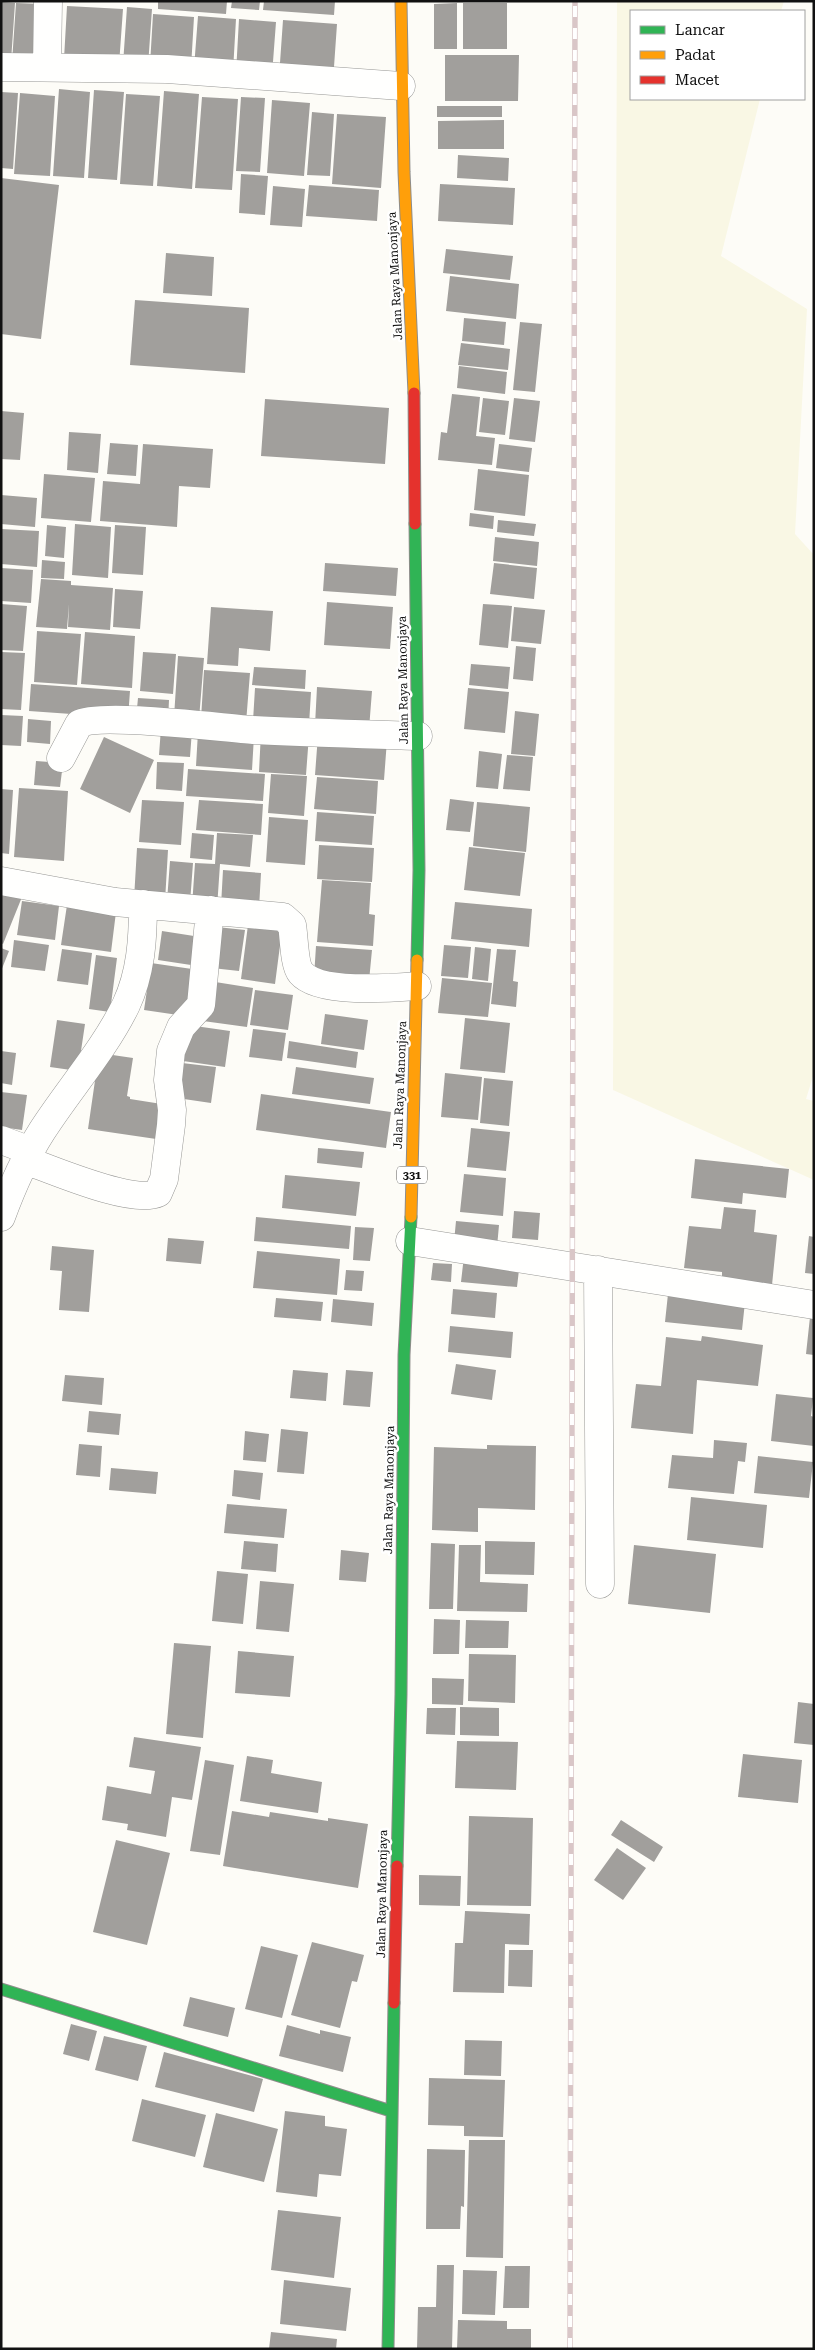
<svg xmlns="http://www.w3.org/2000/svg" width="815" height="2350" viewBox="0 0 815 2350" font-family="'Roboto Serif',serif">
	<style>
		.farmland { fill: #f9f7e4 }
		.building { fill: #a19f9c }
		.lines { fill: none; stroke-linecap: round; stroke-linejoin: round }
		.street-casing { stroke: #979795; stroke-width: 29 }
		.fast-casing { stroke: #8e8d8b; stroke-width: 13 }
		.slow-casing { stroke: #8e8d8b; stroke-width: 13 }
		.jam-casing { stroke: #8e8d8b; stroke-width: 13 }
		.street { stroke: #fffffe; stroke-width: 28 }
		.fast { stroke: #30b455; stroke-width: 11 }
		.slow { stroke: #ff9f0a; stroke-width: 11 }
		.jam { stroke: #e5322d; stroke-width: 11 }
		.rail-casing { stroke: #d9c6c7; stroke-width: 5.5 }
		.rail { stroke: #fff; stroke-width: 4; stroke-dasharray: 11; stroke-linecap: butt }
		.labels { text-anchor: middle; stroke-width: 5; stroke-linejoin: round; paint-order: stroke }
		.shield { fill: #fff; stroke: #585858; stroke-width: 1 }
		.shield-label { font-size: 11px; font-weight: bold; fill: #111 }
		.street-label { font-size: 12px; fill: #111; stroke: #fff }
	</style>
	<rect width="100%" height="100%" fill="#fdfcf7"/>
	<!-- farmland -->
	<path class="farmland" d="M617 1H784L781 11H631V99H760L721 256 807 309 795 534 814 555V1073L806 1099 814 1101V1180L613 1090Z"/>
	<!-- building -->
	<path class="building" d="M158 1H227L226 14 158 9Z
		M232 1H260L259 10 231 8Z
		M264 1H335L334 15 263 10Z
		M1 2 15 3 11 61H1Z
		M16 3 41 4 38 61 12 62Z
		M457 3V49H434V4Z
		M463 3H507V49H463Z
		M67 6 123 9 119 65 64 59Z
		M127 7 152 9 148 66 123 64Z
		M153 14 194 17 191 68 150 65Z
		M198 16 236 19 233 71 194 68Z
		M239 19 276 22 272 75 236 73Z
		M283 20 337 24 333 81 279 77Z
		M445 55H519L518 101H445Z
		M59 89 90 92 84 178 53 176Z
		M94 90 124 92 117 180 88 178Z
		M164 91 199 94 192 189 157 186Z
		M1 92 18 93 13 169 1 168Z
		M20 93 55 96 50 176 14 174Z
		M126 94 160 96 153 186 120 184Z
		M202 97 238 99 232 190 195 188Z
		M241 97 265 98 260 172 236 171Z
		M272 100 310 103 304 176 267 173Z
		M437 106H502V117H437Z
		M312 112 334 114 330 176 307 175Z
		M337 114 386 117 381 188 332 184Z
		M504 120V149H438V121Z
		M458 155 509 158 508 181 457 178Z
		M241 174 268 176 265 215 239 213Z
		M1 178 59 185 41 339 1 334Z
		M440 184 515 188 513 225 438 221Z
		M309 185 379 190 377 221 306 216Z
		M273 186 305 189 302 227 270 225Z
		M446 249 513 256 510 280 443 273Z
		M166 253 214 257 212 296 163 293Z
		M450 276 519 284 516 319 446 311Z
		M135 300 249 308 245 373 130 365Z
		M464 318 506 322 504 345 462 341Z
		M520 322 542 324 535 392 513 390Z
		M461 343 510 349 508 370 458 365Z
		M459 366 507 372 505 394 457 388Z
		M452 394 480 397 476 436 495 438 492 465 438 460 441 432 447 433Z
		M483 398 509 401 505 435 479 432Z
		M514 398 540 401 535 442 509 439Z
		M265 399 389 408 385 464 261 456Z
		M1 411 24 413 20 460 1 459Z
		M69 432 101 434 98 473 67 470Z
		M110 443 138 445 136 476 107 474Z
		M143 444 213 449 210 488 179 486 177 527 100 521 103 481 140 484Z
		M499 444 532 448 529 472 496 468Z
		M478 469 529 475 525 516 474 510Z
		M44 474 95 478 91 522 41 518Z
		M1 495 37 498 35 527 1 524Z
		M470 513 494 516 493 529 469 526Z
		M498 520 536 524 534 536 497 532Z
		M75 524 111 527 108 578 72 575Z
		M47 525 66 527 64 558 45 556Z
		M115 525 146 527 143 575 112 573Z
		M1 529 39 531 37 567 1 564Z
		M495 537 539 542 537 566 493 561Z
		M42 560 65 562 64 579 41 578Z
		M325 563 398 568 396 596 323 591Z
		M494 563 537 568 534 599 490 594Z
		M1 568 33 570 31 603 1 601Z
		M41 579 71 581V585L113 588 110 630 68 627 69 604 67 629 36 627Z
		M115 589 143 591 140 629 113 627Z
		M327 602 393 607 390 649 324 645Z
		M1 604 27 606 23 651 1 650Z
		M483 604 512 606 508 648 479 645Z
		M211 607 273 611 270 651 239 648 238 666 207 664Z
		M514 607 545 610 541 644 511 641Z
		M37 631 81 634 77 685 34 682Z
		M85 632 135 636 132 688 81 684Z
		M516 646 536 648 533 681 513 679Z
		M1 652 25 653 21 710 1 709Z
		M143 652 176 654 173 694 140 691Z
		M178 656 204 658 199 719 174 717Z
		M471 664 510 667 508 689 469 685Z
		M254 667 306 670 305 689 252 685Z
		M204 670 250 673 246 723 201 719Z
		M31 684 130 691 128 718 29 711Z
		M317 687 372 691 369 729 315 725Z
		M255 688 311 692 309 725 253 721Z
		M468 688 509 692 505 733 464 729Z
		M138 698 169 700 168 721 136 719Z
		M515 711 539 714 535 756 511 754Z
		M1 715 23 716 21 746 1 745Z
		M28 719 51 721 50 744 27 742Z
		M161 728 192 730 190 757 159 755Z
		M198 732 254 736 252 770 196 766Z
		M261 732 309 735 306 775 259 772Z
		M318 735 387 740 384 780 315 775Z
		M104 737 154 760 130 813 80 789Z
		M479 751 502 754 498 789 476 787Z
		M507 755 533 757 530 791 503 789Z
		M36 761 63 763 60 787 34 785Z
		M157 762 184 763 182 791 156 789Z
		M188 769 265 774 263 801 186 796Z
		M271 774 307 776 304 816 268 813Z
		M317 777 378 781 376 814 314 809Z
		M19 788 68 791 64 861 14 857Z
		M1 789 13 790 9 854 1 853Z
		M450 799 474 802 470 832 446 830Z
		M142 800 184 802 181 845 139 842Z
		M199 800 263 804 261 835 196 830Z
		M477 802 530 807 526 852 473 846Z
		M317 812 374 816 372 845 315 841Z
		M269 817 308 820 305 865 266 862Z
		M192 833 214 835 212 860 190 858Z
		M217 833 253 835 250 867 220 864 217 908 192 906 195 863 215 864Z
		M319 845 374 848 372 882 317 879Z
		M469 847 525 853 520 896 464 890Z
		M137 848 168 850 165 901 134 899Z
		M170 861 193 863 190 903 167 901Z
		M223 870 261 873 259 908 221 906Z
		M322 880 371 883 369 914 375 915 373 946 317 942Z
		M1 889 22 897 3 944 1 943Z
		M22 901 59 906 55 940 17 935Z
		M455 902 532 909 529 947 451 939Z
		M67 905 116 912 111 952 61 945Z
		M248 925 282 930 275 984 241 979Z
		M217 927 245 930 239 971 212 968Z
		M162 931 194 936 191 965 158 960Z
		M14 940 49 945 45 971 11 967Z
		M444 945 471 947 468 978 441 976Z
		M316 946 372 950 369 981 314 977Z
		M475 947 491 949 488 981 472 979Z
		M1 948 9 951 1 971Z
		M62 949 92 953 88 985 57 981Z
		M497 949 516 950 513 981 518 982 516 1007 491 1004Z
		M96 955 117 958 110 1012 89 1009Z
		M151 963 192 969 185 1016 144 1010Z
		M442 978 492 983 488 1017 438 1013Z
		M209 981 253 988 247 1027 203 1021Z
		M255 990 293 995 288 1030 250 1025Z
		M325 1014 368 1020 364 1050 321 1044Z
		M465 1018 510 1023 505 1073 460 1069Z
		M57 1020 85 1024 78 1071 50 1067Z
		M188 1025 230 1031 225 1067 183 1061Z
		M253 1029 286 1033 282 1061 249 1057Z
		M289 1041 358 1052 356 1068 287 1058Z
		M1 1051 16 1053 12 1085 1 1083Z
		M99 1053 133 1058 127 1096 130 1097V1099L168 1105 163 1140 88 1129Z
		M182 1063 216 1067 211 1103 177 1098Z
		M296 1067 374 1078 370 1104 292 1094Z
		M445 1073 482 1077 478 1120 441 1117Z
		M484 1078 513 1081 509 1126 480 1123Z
		M1 1092 27 1095 22 1130 1 1127Z
		M261 1094 391 1112 386 1148 256 1130Z
		M471 1128 510 1132 506 1171 467 1167Z
		M318 1148 364 1152 362 1168 317 1163Z
		M695 1159 789 1169 786 1198 743 1193 742 1204 691 1198Z
		M464 1174 506 1178 503 1216 460 1212Z
		M285 1175 360 1182 356 1216 282 1208Z
		M724 1207 756 1210 754 1232 777 1235 772 1285 722 1280V1272L684 1268 689 1226 721 1229Z
		M514 1211 540 1213 538 1240 512 1238Z
		M256 1217 351 1226 349 1249 254 1241Z
		M456 1221 499 1225 497 1247 454 1242Z
		M355 1227 374 1228 370 1261 353 1260Z
		M809 1236 814 1237V1274L805 1273Z
		M168 1238 204 1241 201 1264 166 1261Z
		M52 1246 94 1250 89 1312 59 1310 62 1271 50 1270Z
		M257 1251 340 1259 337 1295 253 1288Z
		M464 1256 520 1261 517 1287 461 1282Z
		M433 1263 452 1264 451 1282 431 1280Z
		M346 1270 364 1271 362 1291 344 1290Z
		M453 1289 497 1293 495 1318 451 1314Z
		M668 1294 745 1302 742 1330 665 1322Z
		M276 1298 323 1302 321 1321 274 1317Z
		M333 1299 374 1303 372 1326 331 1322Z
		M810 1317 814 1318V1355L806 1354Z
		M450 1326 513 1332 511 1358 448 1352Z
		M702 1336 763 1345 758 1386 697 1380 693 1434 631 1428 636 1384 661 1386 666 1337 701 1341Z
		M456 1364 496 1370 492 1400 451 1394Z
		M293 1370 328 1373 326 1401 290 1398Z
		M346 1370 373 1372 370 1407 343 1405Z
		M65 1375 104 1378 102 1405 62 1401Z
		M776 1394 813 1398 811 1416 814 1417V1446L771 1441Z
		M89 1411 121 1414 119 1435 87 1432Z
		M281 1429 308 1432 304 1474 277 1472Z
		M245 1431 269 1434 266 1462 243 1460Z
		M714 1440 747 1443 745 1462 738 1461 734 1494 668 1488 672 1455 713 1458Z
		M79 1444 102 1446 100 1477 76 1475Z
		M487 1445 536 1446 535 1510 478 1508V1532L432 1530 434 1447 487 1449Z
		M758 1456 813 1462 809 1498 754 1493Z
		M111 1468 158 1472 156 1494 109 1490Z
		M234 1470 263 1473 260 1500 232 1496Z
		M691 1497 767 1505 763 1548 687 1540Z
		M227 1504 287 1509 284 1538 224 1533Z
		M244 1541 278 1544 276 1572 241 1569Z
		M485 1541 535 1542 534 1575 485 1574Z
		M431 1543 455 1544 453 1609H429Z
		M459 1545H481L480 1582 528 1584 527 1612 457 1611Z
		M634 1545 716 1554 710 1613 628 1604Z
		M341 1550 369 1553 366 1582 339 1580Z
		M217 1571 248 1574 243 1624 212 1621Z
		M260 1581 294 1584 289 1632 256 1629Z
		M434 1619 460 1620 459 1654H433Z
		M466 1620 509 1621 508 1648H465Z
		M174 1643 211 1646 203 1738 166 1734Z
		M238 1651 294 1656 290 1697 235 1693Z
		M469 1654 516 1655 515 1703 468 1701Z
		M432 1678 464 1679 463 1705 432 1704Z
		M798 1702 814 1704V1745L794 1743Z
		M460 1707 499 1708V1736L460 1735Z
		M427 1708H456L455 1735 426 1734Z
		M134 1737 201 1747 192 1800 172 1797 166 1837 127 1830 128 1824 102 1820 107 1786 151 1794 155 1771 129 1767Z
		M457 1741 518 1742 516 1790 455 1788Z
		M743 1754 802 1760 798 1803 738 1797Z
		M247 1756 273 1760 271 1773 322 1782 318 1813 240 1801Z
		M205 1760 234 1765 220 1855 190 1851Z
		M232 1811 269 1817 270 1812 328 1821V1818L368 1824 358 1888 223 1866Z
		M469 1816 533 1818 531 1906 467 1905Z
		M621 1820 663 1847 654 1862 611 1835Z
		M116 1840 170 1853 147 1945 93 1932Z
		M617 1848 646 1868 623 1900 594 1880Z
		M419 1875 461 1876 460 1906 419 1905Z
		M465 1911 530 1914 529 1945 505 1944 504 1993 453 1992 455 1943H463Z
		M312 1942 364 1955 357 1982 352 1981 340 2028 291 2015Z
		M261 1946 298 1955 282 2018 245 2009Z
		M509 1950H533L532 1987 508 1986Z
		M190 1997 235 2008 228 2037 183 2026Z
		M71 2024 97 2031 89 2061 63 2054Z
		M287 2025 320 2034V2030L351 2037 343 2072 279 2056Z
		M104 2036 147 2046 138 2081 95 2070Z
		M465 2040 502 2041 501 2076 464 2075Z
		M164 2052 263 2079 254 2112 155 2087Z
		M429 2078 505 2080 503 2137 464 2136V2126L428 2125Z
		M142 2099 206 2115 195 2157 132 2141Z
		M285 2111 325 2116V2126L347 2129 341 2176 319 2174 317 2197 276 2192Z
		M216 2113 278 2129 264 2182 203 2167Z
		M469 2140H505L503 2258 466 2257Z
		M427 2149 465 2150 464 2207 461 2206 460 2229H426Z
		M278 2210 341 2217 334 2278 271 2270Z
		M437 2265H454L452 2349H417L418 2307H436Z
		M505 2266H530L529 2308H503Z
		M463 2270 497 2271 495 2315 462 2314Z
		M284 2280 351 2288 346 2331 280 2324Z
		M458 2320 507 2321V2329H531V2349H457Z
		M271 2332 337 2339 336 2349H269Z"/>
	<g class="lines">
		<!-- street casing -->
		<g class="street-casing">
			<path id="street" d="M1 67 167 69 401 86
				M47 67 48 1
				M61 758 79 724C99 712 222 728 253 730 308 733 363 734 418 736
				M1 881 115 902 283 917 292 925C294 936 294 965 301 973 319 994 391 988 417 986
				M1 1140 31 1151
				M25 1160C53 1170 133 1205 158 1193L164 1179 171 1125 172 1110 168 1080 171 1051 181 1027 201 1005 210 910
				M1 1217C12 1187 24 1159 42 1131 69 1089 104 1050 126 1005 141 973 143 939 143 904
				M410 1241 814 1305
				M598 1270 600 1584"/>
		</g>
		<!-- fast casing -->
		<g class="fast-casing">
			<path id="fast" d="M415 524 419 870 417 960
				M397 1866 401 1694 404 1355 411 1217
				M1 1989 391 2111
				M388 2349 394 2003"/>
		</g>
		<!-- slow casing -->
		<g class="slow-casing">
			<path id="slow" d="M401 1 404 172 414 393
				M411 1217 417 960"/>
		</g>
		<!-- jam casing -->
		<g class="jam-casing">
			<path id="jam" d="M414 393 415 524
				M394 2003 397 1866"/>
		</g>
		<!-- street -->
		<use href="#street" class="street"/>
		<!-- fast -->
		<use href="#fast" class="fast"/>
		<!-- slow -->
		<use href="#slow" class="slow"/>
		<!-- jam -->
		<use href="#jam" class="jam"/>
		<!-- rail casing -->
		<g class="rail-casing">
			<path id="rail" d="M570 2349 575 1"/>
		</g>
		<!-- rail -->
		<use href="#rail" class="rail"/>
	</g>
	<g class="labels">
		<!-- shield labels -->
		<rect class="shield" x="397" y="1166.5" width="30" height="17" rx="4"/>
		<g class="shield-label">
			<text x="412" y="1179">331</text>
		</g>
		<!-- street labels -->
		<g class="street-label">
			<text transform="translate(395 276) rotate(-93)" y="4">Jalan Raya Manonjaya</text>
			<text transform="translate(403 680) rotate(-91)" y="4">Jalan Raya Manonjaya</text>
			<text transform="translate(400 1085) rotate(-88)" y="4">Jalan Raya Manonjaya</text>
			<text transform="translate(389 1490) rotate(-89)" y="4">Jalan Raya Manonjaya</text>
			<text transform="translate(382 1894) rotate(-89)" y="4">Jalan Raya Manonjaya</text>
		</g>
	</g>
	<!-- border -->
	<rect width="815" height="2350" fill="none" stroke="#111111" stroke-width="5"/>
	<!-- legend -->
	<rect x="630" y="10" width="175" height="90" fill="#ffffff" stroke="#a0a0a0"/>
	<rect x="640" y="26" width="25" height="8" fill="#30b455" stroke="#a0a0a0"/>
	<text x="675" y="35" font-size="15" fill="#111111">Lancar</text>
	<rect x="640" y="51" width="25" height="8" fill="#ff9f0a" stroke="#a0a0a0"/>
	<text x="675" y="60" font-size="15" fill="#111111">Padat</text>
	<rect x="640" y="76" width="25" height="8" fill="#e5322d" stroke="#a0a0a0"/>
	<text x="675" y="85" font-size="15" fill="#111111">Macet</text>
</svg>
